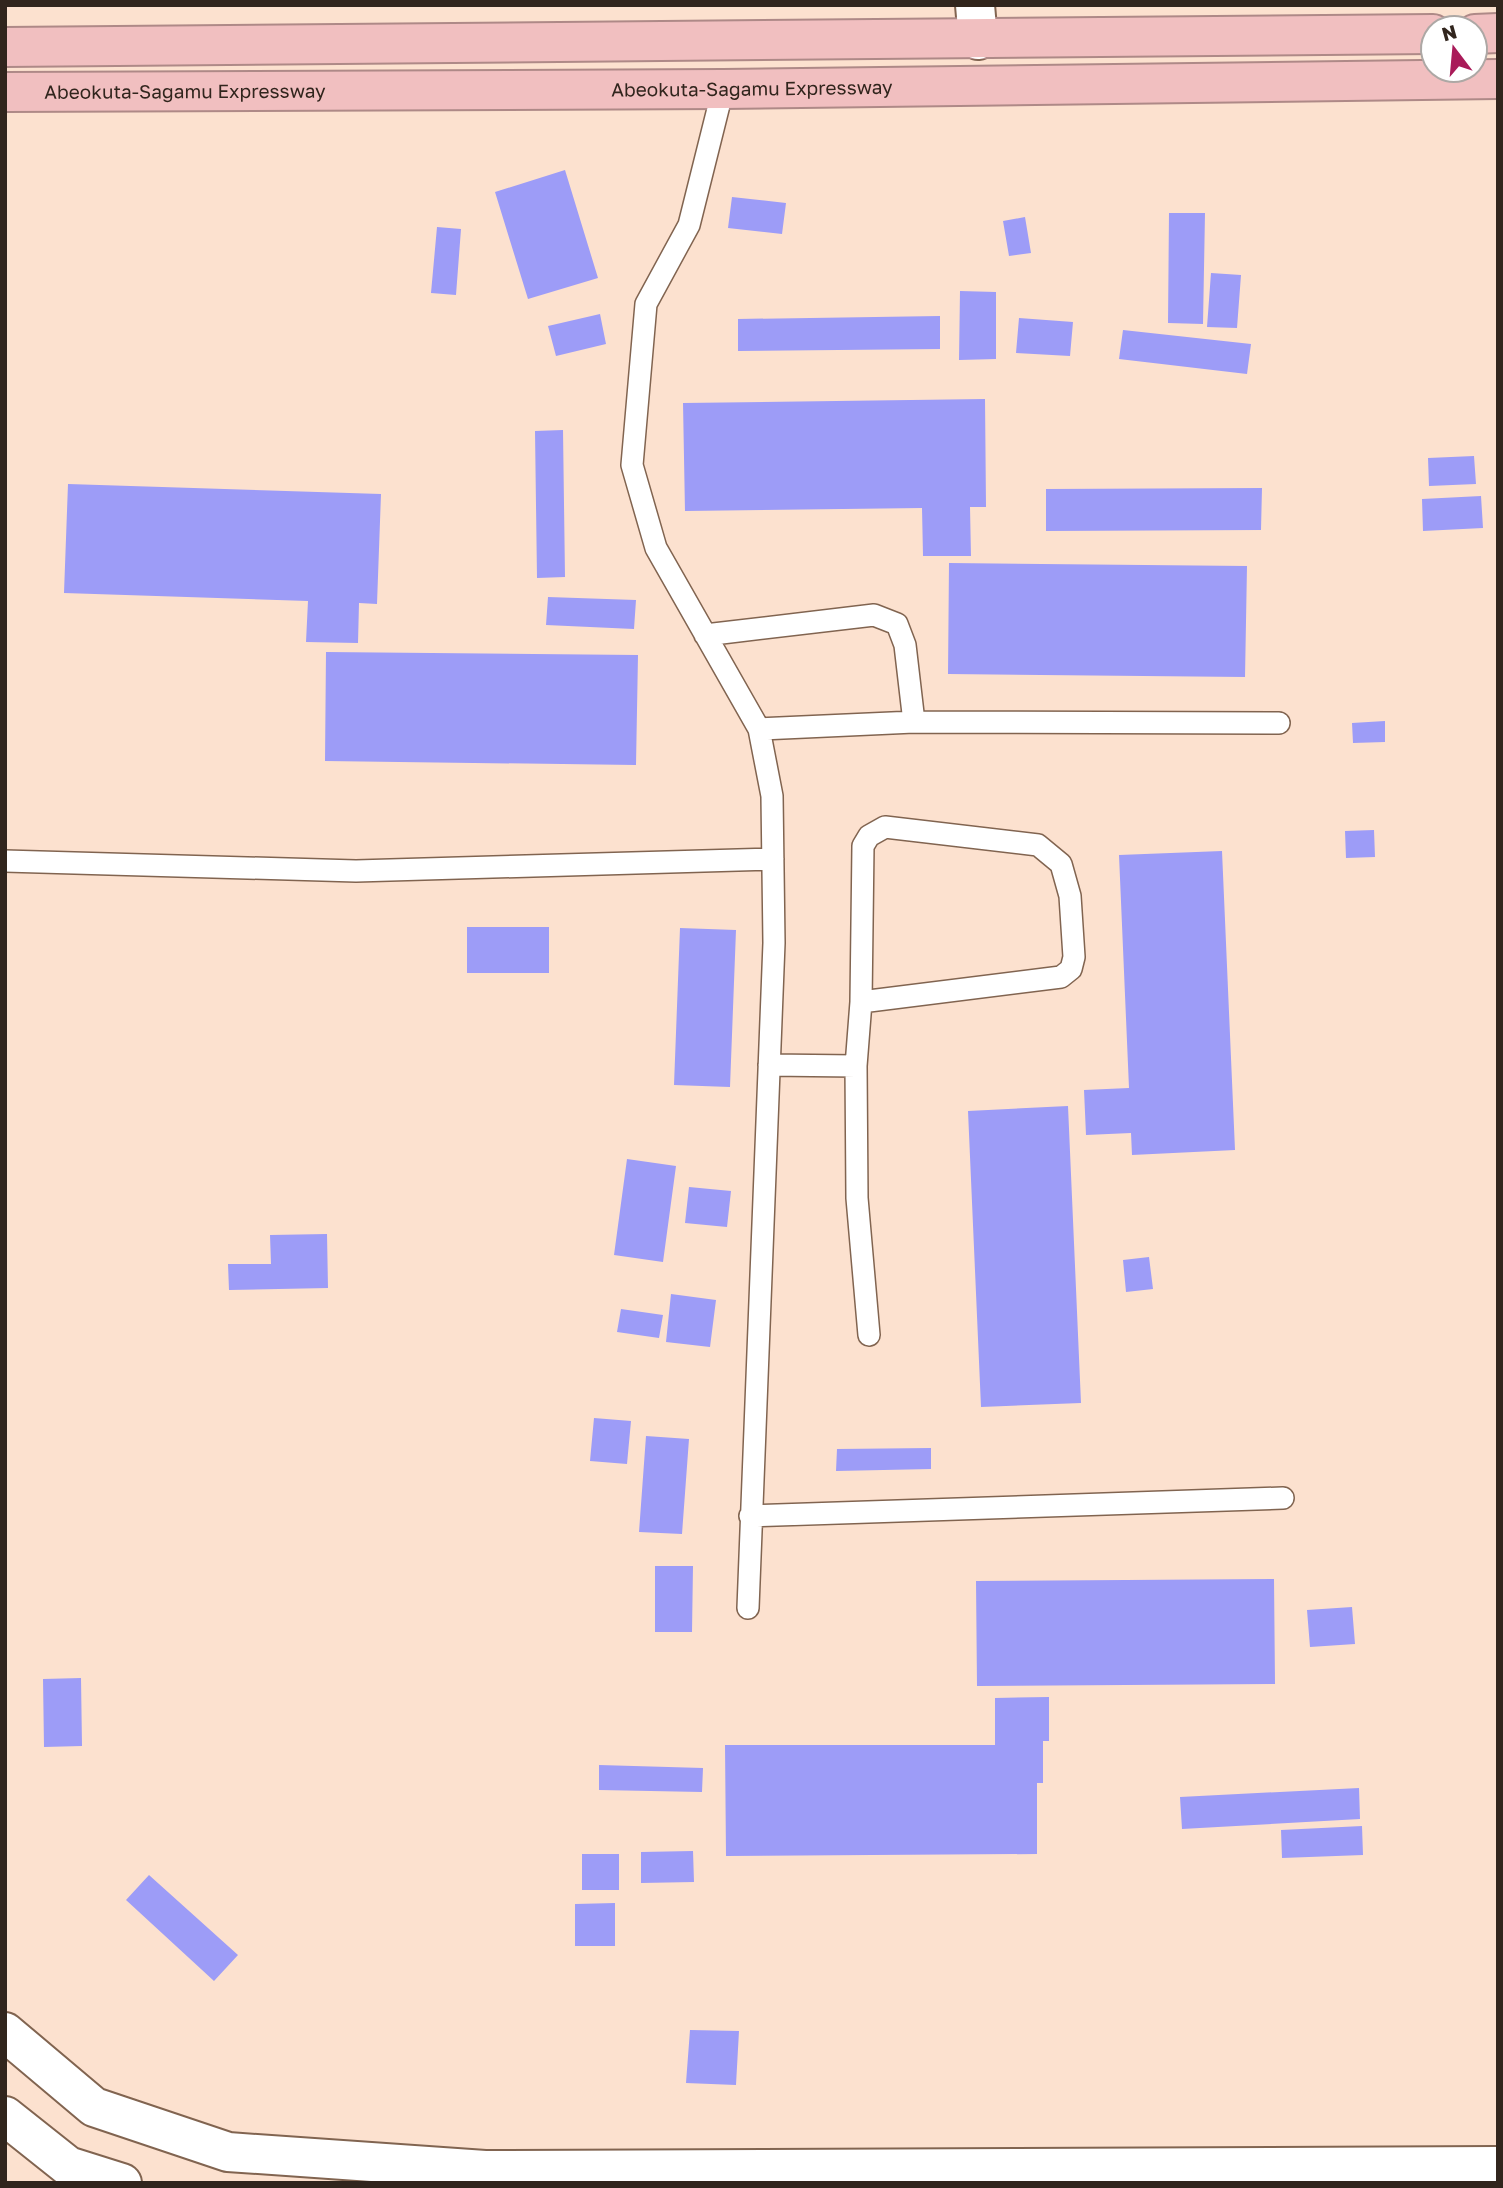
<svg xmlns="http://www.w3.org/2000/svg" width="1503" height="2188" viewBox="0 0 1503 2188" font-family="'Golos Text',sans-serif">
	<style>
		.building { fill: #9d9cf7 }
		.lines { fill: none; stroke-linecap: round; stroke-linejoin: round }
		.lane-casing { stroke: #816450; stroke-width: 24 }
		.street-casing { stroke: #816450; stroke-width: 42 }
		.highway-casing { stroke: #ae8987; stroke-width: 42 }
		.lane { stroke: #fff; stroke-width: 21 }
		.street { stroke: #fff; stroke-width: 38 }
		.highway { stroke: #f1bfc0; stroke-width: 38 }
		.labels { text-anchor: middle; stroke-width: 7; stroke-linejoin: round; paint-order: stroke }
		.street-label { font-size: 19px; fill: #31251d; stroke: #fff }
	</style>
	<rect width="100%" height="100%" fill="#fce1cf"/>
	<!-- building -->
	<path class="building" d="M565 170 598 278 528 299 495 192Z
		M732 197 786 203 782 234 728 228Z
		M1169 213H1205L1203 324 1168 323Z
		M1025 217 1031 253 1009 256 1003 221Z
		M437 227 461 229 456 295 431 293Z
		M1211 273 1241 275 1237 328 1207 327Z
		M960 291 996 292V359L959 360Z
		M600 314 606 344 556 356 548 326Z
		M940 316V349L738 351V319Z
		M1019 318 1073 322 1070 356 1016 353Z
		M1123 330 1251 344 1247 374 1119 359Z
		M985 399 986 507H970L971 556H923L922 508 685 511 683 403Z
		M563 430 565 577 537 578 535 431Z
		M1474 456 1476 484 1429 486 1428 458Z
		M68 484 381 494 377 604 359 603 358 643 306 642 308 601 64 593Z
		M1262 488 1261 530 1046 531V489Z
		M1481 496 1483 528 1423 531 1422 499Z
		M949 563 1247 566 1245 677 948 674Z
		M548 597 636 600 634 629 546 625Z
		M326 652 638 655 636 765 325 761Z
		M1385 721V742L1353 743 1352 723Z
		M1374 830 1375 857 1346 858 1345 831Z
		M1222 851 1235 1150 1132 1155 1131 1133 1086 1135 1084 1090 1129 1088 1119 855Z
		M467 927H549V973H467Z
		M680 928 736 930 730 1087 674 1085Z
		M1068 1106 1081 1403 981 1407 968 1111Z
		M627 1159 676 1166 663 1262 614 1255Z
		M689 1187 731 1191 727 1227 685 1223Z
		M327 1234 328 1288 229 1290 228 1264H271L270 1235Z
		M1149 1257 1153 1289 1126 1292 1123 1260Z
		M671 1294 716 1300 710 1347 666 1342Z
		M621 1309 663 1315 659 1338 617 1332Z
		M594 1418 631 1421 627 1464 590 1461Z
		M646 1436 689 1439 682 1534 639 1532Z
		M931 1448V1469L836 1471 837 1449Z
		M655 1566H693L692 1632H655Z
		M1274 1579 1275 1684 977 1686 976 1581Z
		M1352 1607 1355 1644 1310 1647 1307 1610Z
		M81 1678 82 1746 44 1747 43 1679Z
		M1049 1697V1741H1043V1783H1037V1854L726 1856 725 1745H995V1698Z
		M599 1765 703 1768 702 1792 599 1790Z
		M1359 1788 1360 1819 1182 1829 1180 1797Z
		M1362 1826 1363 1855 1282 1858 1281 1830Z
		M693 1851 694 1882 641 1883V1852Z
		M582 1854H619V1890H582Z
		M149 1875 238 1955 214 1981 126 1900Z
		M615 1903V1946H575V1904Z
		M690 2030 739 2031 736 2085 686 2083Z"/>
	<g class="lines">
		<!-- lane casing -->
		<g class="lane-casing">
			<path id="lane" d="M723 89 689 225 646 304 632 465 656 548 759 729 772 796 774 943 748 1608
				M705 635 874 615 897 624 905 645 914 722
				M759 729 914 722 1279 723
				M5 861 356 871 773 859
				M769 1065 856 1066 861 1002 863 846 869 836 885 827 1038 845 1061 864 1070 896 1074 957 1071 969 1061 977 861 1002
				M856 1066 857 1198 869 1335
				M750 1516 1283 1498"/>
		</g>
		<!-- street casing -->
		<g class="street-casing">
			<path id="street" d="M975 5 978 40
				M5 2032 94 2107 228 2152 485 2170 1498 2166
				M5 2116 68 2166 122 2183"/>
		</g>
		<!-- highway casing -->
		<g class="highway-casing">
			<g id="highway">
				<path d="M1475 34 1498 33"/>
				<path d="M5 47 1433 34"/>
				<path id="s1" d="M5 92 723 89 1498 79"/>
			</g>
		</g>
		<!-- lane -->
		<use href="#lane" class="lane"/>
		<!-- street -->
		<use href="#street" class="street"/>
		<!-- highway -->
		<use href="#highway" class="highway"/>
	</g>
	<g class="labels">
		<!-- street labels -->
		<g class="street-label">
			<text dy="7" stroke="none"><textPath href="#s1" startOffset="747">Abeokuta-Sagamu Expressway</textPath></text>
			<text dy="7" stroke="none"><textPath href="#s1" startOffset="180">Abeokuta-Sagamu Expressway</textPath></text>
		</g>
	</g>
	<!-- border -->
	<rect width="1503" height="2188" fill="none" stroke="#31251d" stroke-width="14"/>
	<!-- north arrow -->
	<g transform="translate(1454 49) rotate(344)"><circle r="33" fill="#ffffff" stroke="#ada8a5" stroke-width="2"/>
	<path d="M0-5L12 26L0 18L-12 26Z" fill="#a91b59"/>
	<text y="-10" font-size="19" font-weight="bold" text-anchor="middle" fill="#31251d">N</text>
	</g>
</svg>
